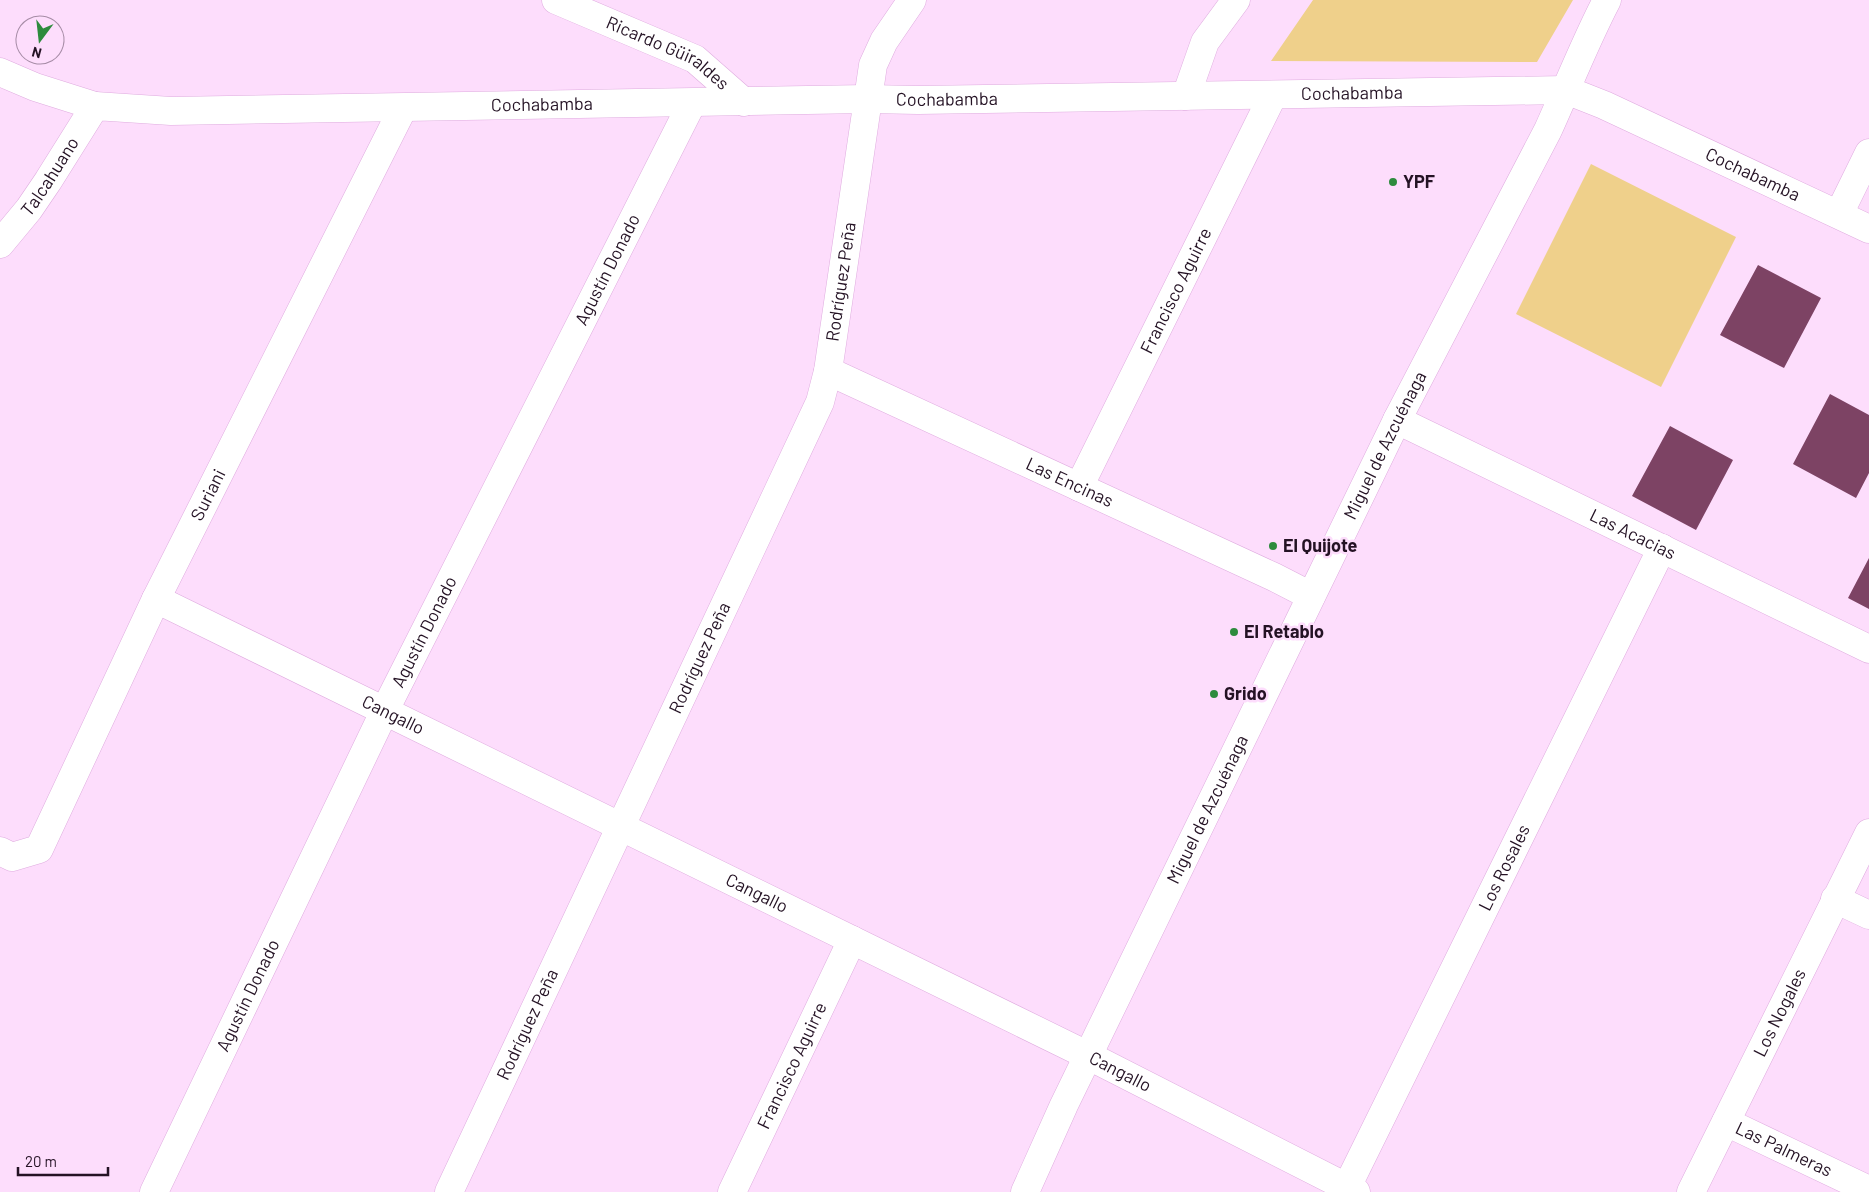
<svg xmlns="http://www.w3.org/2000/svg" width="1869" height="1192" viewBox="0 0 1869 1192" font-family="Barlow,sans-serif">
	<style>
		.green { fill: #efd08b }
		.building { fill: #7d4364 }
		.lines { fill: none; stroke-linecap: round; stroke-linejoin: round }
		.minor-casing { stroke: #dfacdf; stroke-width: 29 }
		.tertiary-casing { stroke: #dfacdf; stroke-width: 29 }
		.secondary-casing { stroke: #dfacdf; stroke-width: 29 }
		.minor { stroke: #fff; stroke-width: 28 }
		.tertiary { stroke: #fff; stroke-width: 28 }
		.secondary { stroke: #fff; stroke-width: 28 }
		.poi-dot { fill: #2d8b3d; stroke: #fdddfc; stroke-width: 2 }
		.labels { text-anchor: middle; stroke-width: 5; stroke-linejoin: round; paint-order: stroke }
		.street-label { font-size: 18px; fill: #241224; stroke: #fdddfc }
		.poi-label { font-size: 18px; font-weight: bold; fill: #241224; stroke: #fdddfc; text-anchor: start }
	</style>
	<rect width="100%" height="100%" fill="#fdddfc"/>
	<!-- green -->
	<path class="green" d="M1313 0H1573L1537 62 1271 61Z
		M1591 164 1736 237 1661 387 1516 314Z"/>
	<!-- building -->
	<path class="building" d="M1758 265 1821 298 1784 368 1720 335Z
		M1830 394 1869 415V473L1856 498 1793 464Z
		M1670 426 1733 460 1696 530 1632 496Z
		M1869 558V609L1848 598Z"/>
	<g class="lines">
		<!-- minor casing -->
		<g class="minor-casing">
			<g id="minor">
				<path id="s1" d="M556 0 695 59 744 102"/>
				<path id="s2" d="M1566 90 1604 105 1869 229"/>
				<path d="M1186 96 1205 42 1236 0"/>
				<path d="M1839 214 1869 153"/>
				<path id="s3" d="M828 371 1274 577 1311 596"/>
				<path id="s4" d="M1397 420 1869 649"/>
				<path id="s5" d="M1079 487 1273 95"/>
				<path id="s6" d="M156 599 1089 1056"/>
				<path id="s7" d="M0 851 12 857 39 849 156 599 403 108"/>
				<path d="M1835 899 1869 915"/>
				<path id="s8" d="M1726 1122 1869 1190"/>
				<path id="s9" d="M1347 1187 1662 548"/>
				<path id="s10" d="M154 1192 385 710 692 103"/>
				<path id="s11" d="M449 1192 820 402 828 371 873 65 884 41 912 0"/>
				<path id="s12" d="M732 1192 852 940"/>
				<path id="s13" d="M1691 1192 1869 833"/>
			</g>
		</g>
		<!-- tertiary casing -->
		<g class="tertiary-casing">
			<g id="tertiary">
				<path d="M0 72 35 87 95 106"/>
				<path id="s14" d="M1089 1056 1356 1192"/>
			</g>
		</g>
		<!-- secondary casing -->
		<g class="secondary-casing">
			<g id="secondary">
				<path id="s15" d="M0 244 29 209 48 181 95 106 171 111 867 99 918 100 1566 90"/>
				<path id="s16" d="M1025 1192 1064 1105 1397 420 1548 130C1568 86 1585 42 1607 0"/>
			</g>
		</g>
		<!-- minor -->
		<use href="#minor" class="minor"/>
		<!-- tertiary -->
		<use href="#tertiary" class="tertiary"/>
		<!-- secondary -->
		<use href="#secondary" class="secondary"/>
	</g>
	<!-- markers -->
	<g class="poi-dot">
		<circle cx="1393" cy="182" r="5"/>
		<circle cx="1273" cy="546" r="5"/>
		<circle cx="1234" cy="632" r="5"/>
		<circle cx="1214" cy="694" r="5"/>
	</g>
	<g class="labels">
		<!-- street labels -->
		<g class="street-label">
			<text dy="6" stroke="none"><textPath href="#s1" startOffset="124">Ricardo Güiraldes</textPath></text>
			<text dy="6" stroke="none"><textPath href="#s15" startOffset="1425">Cochabamba</textPath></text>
			<text dy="6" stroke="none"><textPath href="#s15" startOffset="1020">Cochabamba</textPath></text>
			<text dy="6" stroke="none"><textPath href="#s15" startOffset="615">Cochabamba</textPath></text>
			<text dy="6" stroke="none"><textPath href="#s2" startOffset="205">Cochabamba</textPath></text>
			<text dy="6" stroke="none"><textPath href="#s15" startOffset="84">Talcahuano</textPath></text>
			<text dy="6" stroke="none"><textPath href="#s10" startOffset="1028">Agustín Donado</textPath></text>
			<text dy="6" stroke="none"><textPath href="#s11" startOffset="995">Rodríguez Peña</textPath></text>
			<text dy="6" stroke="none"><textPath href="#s5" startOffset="219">Francisco Aguirre</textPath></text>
			<text dy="6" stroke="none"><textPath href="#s16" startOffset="829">Miguel de Azcuénaga</textPath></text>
			<text dy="6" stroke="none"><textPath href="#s3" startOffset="266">Las Encinas</textPath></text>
			<text dy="6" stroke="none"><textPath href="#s7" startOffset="434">Suriani</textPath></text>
			<text dy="6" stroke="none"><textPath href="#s4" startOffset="262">Las Acacias</textPath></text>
			<text dy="6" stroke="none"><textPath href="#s10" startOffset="622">Agustín Donado</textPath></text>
			<text dy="6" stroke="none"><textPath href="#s11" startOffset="590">Rodríguez Peña</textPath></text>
			<text dy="6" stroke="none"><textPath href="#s6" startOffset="264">Cangallo</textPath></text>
			<text dy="6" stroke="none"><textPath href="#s16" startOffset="424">Miguel de Azcuénaga</textPath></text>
			<text dy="6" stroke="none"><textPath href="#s9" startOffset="356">Los Rosales</textPath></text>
			<text dy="6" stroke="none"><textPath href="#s6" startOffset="669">Cangallo</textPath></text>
			<text dy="6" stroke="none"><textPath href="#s10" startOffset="218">Agustín Donado</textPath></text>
			<text dy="6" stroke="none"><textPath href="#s13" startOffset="200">Los Nogales</textPath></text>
			<text dy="6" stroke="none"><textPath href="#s11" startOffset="185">Rodríguez Peña</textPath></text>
			<text dy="6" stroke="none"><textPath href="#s12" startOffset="140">Francisco Aguirre</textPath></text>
			<text dy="6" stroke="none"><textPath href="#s14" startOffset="35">Cangallo</textPath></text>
			<text dy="6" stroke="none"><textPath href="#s8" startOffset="64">Las Palmeras</textPath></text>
		</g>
		<!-- poi labels -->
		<g class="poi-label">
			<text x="1403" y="188">YPF</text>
			<text x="1283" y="552">El Quijote</text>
			<text x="1244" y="638">El Retablo</text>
			<text x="1224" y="700">Grido</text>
		</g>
	</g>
	<!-- north arrow -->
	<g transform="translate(40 40) rotate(195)"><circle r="24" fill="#fdddfc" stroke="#a68ca6"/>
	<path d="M0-4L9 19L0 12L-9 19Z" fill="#2d8b3d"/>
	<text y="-8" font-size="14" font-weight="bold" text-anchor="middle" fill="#241224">N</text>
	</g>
	<!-- scale -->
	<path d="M18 1167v8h90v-8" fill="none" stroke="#241224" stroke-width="2.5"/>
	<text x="25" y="1167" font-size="15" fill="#241224" stroke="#fdddfc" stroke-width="4" paint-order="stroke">20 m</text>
</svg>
